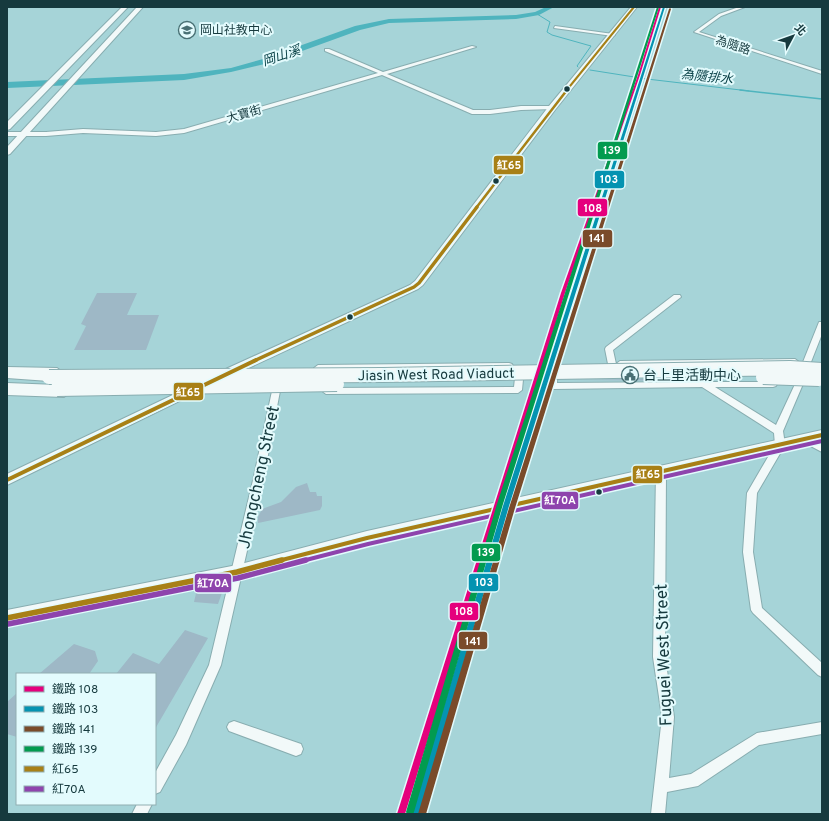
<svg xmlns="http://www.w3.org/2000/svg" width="829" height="821" viewBox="0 0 829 821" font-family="Overpass,'Noto Sans TC',sans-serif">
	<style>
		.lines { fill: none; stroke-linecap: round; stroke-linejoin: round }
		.stream-far1 { stroke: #4fb4be; stroke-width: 1 }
		.stream { stroke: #4fb4be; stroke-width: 1.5 }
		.river { fill: #4fb4be; fill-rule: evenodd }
		.building { fill: #9eb8c6 }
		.street-casing { stroke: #88adb0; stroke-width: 2 }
		.secondary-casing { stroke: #88adb0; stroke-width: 2 }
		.primary-casing { stroke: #88adb0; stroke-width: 2 }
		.street { fill: #f2f9f9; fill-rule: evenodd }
		.secondary { fill: #f2f9f9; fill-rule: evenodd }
		.primary { fill: #f2f9f9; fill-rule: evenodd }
		.secondary-bridge-casing { stroke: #88adb0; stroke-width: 16; stroke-linecap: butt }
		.secondary-bridge { stroke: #f2f9f9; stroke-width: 14 }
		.bus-1-far4-casing { stroke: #e3fbfd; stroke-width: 3.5 }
		.bus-1-far3-casing { stroke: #e3fbfd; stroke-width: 4.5 }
		.bus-1-far2-casing { stroke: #e3fbfd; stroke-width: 6 }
		.bus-1-far1-casing { stroke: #e3fbfd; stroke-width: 7 }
		.bus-1-casing { stroke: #e3fbfd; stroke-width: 8 }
		.bus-2-far1-casing { stroke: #e3fbfd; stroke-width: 7 }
		.bus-2-casing { stroke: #e3fbfd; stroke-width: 8 }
		.bus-1-far4 { stroke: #a88016; stroke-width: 2 }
		.bus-1-far3 { stroke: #a88016; stroke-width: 2.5 }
		.bus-1-far2 { stroke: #a88016; stroke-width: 3.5 }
		.bus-1-far1 { stroke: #a88016; stroke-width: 4 }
		.bus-1 { stroke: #a88016; stroke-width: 5.5 }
		.bus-2-far1 { stroke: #8e44ad; stroke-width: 4 }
		.bus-2 { stroke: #8e44ad; stroke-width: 5.5 }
		.rail-1-casing { stroke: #e3fbfd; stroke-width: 3 }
		.rail-2-casing { stroke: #e3fbfd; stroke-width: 3 }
		.rail-3-casing { stroke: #e3fbfd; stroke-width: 3 }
		.rail-4-casing { stroke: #e3fbfd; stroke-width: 3 }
		.rail-1 { fill: #e5007d; fill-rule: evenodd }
		.rail-2 { fill: #0493b1; fill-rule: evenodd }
		.rail-3 { fill: #7a4b2a; fill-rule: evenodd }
		.rail-4 { fill: #029b4f; fill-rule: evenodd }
		.bus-dot { fill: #163a3e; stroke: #e3fbfd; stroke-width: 1.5 }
		.labels { text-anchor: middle; stroke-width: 4; stroke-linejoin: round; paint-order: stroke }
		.far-poi-label { font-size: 12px; fill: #163a3e; stroke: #e3fbfd; text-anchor: start }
		.far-street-label { font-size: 12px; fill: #163a3e; stroke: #e3fbfd }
		.far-water-label { font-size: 13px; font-style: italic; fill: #033c42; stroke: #e3fbfd }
		.street-label { font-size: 14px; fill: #163a3e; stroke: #e3fbfd }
		.poi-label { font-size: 14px; fill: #163a3e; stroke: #e3fbfd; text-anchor: start }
		.near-street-label { font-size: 17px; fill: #163a3e; stroke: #e3fbfd }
		.line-badge { stroke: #e3fbfd; stroke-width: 1.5 }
		.badge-label { font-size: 11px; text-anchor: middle; font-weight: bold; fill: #fff }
	</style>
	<rect width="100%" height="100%" fill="#a6d4d8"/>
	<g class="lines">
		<!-- stream-far1 -->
		<path class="stream-far1" d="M537 14 550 22 547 32 552 35 591 46 577 66 578 67
			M590 70 647 79 749 91"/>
		<!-- stream -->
		<path class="stream" d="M740 90 822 99"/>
		<!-- river -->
		<path class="river" d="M546 7H554L539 15 516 19 389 23 360 30 269 63 231 72 184 80 7 88V82L184 74 231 68 263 59 355 26 389 19 516 15 535 12Z"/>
	</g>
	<!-- building -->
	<path class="building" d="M97 293H137L127 315H159L146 350H74L86 326 81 324Z
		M693 378 694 381 571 380Z
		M307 483 310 492H316L317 496H322V506L320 510 258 523V517L262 509 281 502 296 487Z
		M219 584 223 590 218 604 194 602 197 589Z
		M185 630 208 638 155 729V674H116L133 653 159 664Z
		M74 644 95 651 98 661 89 674H39Z
		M17 693V737L7 734V702Z"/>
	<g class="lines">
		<!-- street casing -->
		<g class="street-casing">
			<path id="street" d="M739 7H745L721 16 699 32 822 71V74L694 32 719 14Z
				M555 26 613 34 615 35 613 36 554 28Z
				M472 46 476 47 387 74 473 110H490L521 106H552L555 108 554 109 521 110 490 114H472L382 75 184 133 156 136 83 133 46 136H7V132H46L83 129 156 132 184 129 378 73 325 51V49H329L383 72Z
				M674 295H680L681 297 613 350 616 364 620 361 795 359 799 362 795 365 699 366 706 382H776L777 384 776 386 773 387H715L776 425 796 382 799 381 803 384 783 431 785 445 757 493 753 552 762 608 822 663V677L818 675 753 613 751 610 743 552 747 493 775 445 774 433 702 387 553 389 549 386 550 368 554 365 558 368 557 383 698 382 691 366 620 367 616 364 612 367 608 364 605 349 606 347Z
				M819 322H822V334L811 362 810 364H804L803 362Z
				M509 363 512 364 513 366 512 368 318 371 314 368 318 365Z
				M520 366 524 369 522 390 518 393 326 394 322 391 326 388 514 387 516 369Z
				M7 367 57 368 61 371 57 374 7 373Z
				M276 388 280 391 264 476 221 665 186 745 160 792 155 794V773L176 735 209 665 254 476 272 391Z
				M7 389 64 391 68 394 64 397 7 395Z
				M804 436 822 445V452L801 441 799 439Z
				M661 468 664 469 666 472 665 657 674 717 669 778 691 774 757 733 822 722V734L759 745 698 786 667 792 665 814H651L662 717 653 657 656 472 658 469Z
				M234 721 301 744 303 749 301 754 296 756 229 731 227 727 229 723Z
				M137 804H152L147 814H132Z"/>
		</g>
		<!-- secondary casing -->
		<g class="secondary-casing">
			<path id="secondary" d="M631 7H637L555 110 423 285 418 289 225 379H217L215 376 217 373 410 285 415 281 549 106Z
				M7 370 49 373 53 374 55 377 53 380 49 381 7 378Z
				M200 382 204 383 206 386 204 389 7 485V474Z
				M7 383 57 385 61 386 63 389 61 392 57 393 7 391Z"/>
		</g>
		<!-- primary casing -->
		<g class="primary-casing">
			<path id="primary" d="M122 7H128L10 129 7 130V122Z
				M137 7H143L10 154 7 155V147Z
				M822 430V440L367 545 237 579 7 626V610L237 565 367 531Z"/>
		</g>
		<!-- street -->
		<use href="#street" class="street"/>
		<!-- secondary -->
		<use href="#secondary" class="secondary"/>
		<!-- primary -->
		<use href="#primary" class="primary"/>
		<!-- secondary-bridge casing -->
		<g class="secondary-bridge-casing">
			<path id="secondary-bridge" d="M49 377 383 375 790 368 822 370
				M763 377 819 379
				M57 389 337 384"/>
		</g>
		<!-- secondary-bridge -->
		<use href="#secondary-bridge" class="secondary-bridge"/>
		<!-- bus-1-far4 casing -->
		<g class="bus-1-far4-casing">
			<path id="bus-1-far4" d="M566 91 634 7"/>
		</g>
		<!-- bus-1-far3 casing -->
		<g class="bus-1-far3-casing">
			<path id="bus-1-far3" d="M476 208 567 90"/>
		</g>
		<!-- bus-1-far2 casing -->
		<g class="bus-1-far2-casing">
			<path id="bus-1-far2" d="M254 361 414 287 419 283 477 207"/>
		</g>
		<!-- bus-1-far1 casing -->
		<g class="bus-1-far1-casing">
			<path id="bus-1-far1" d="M7 480 256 360
				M278 561 367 538 822 435"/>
		</g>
		<!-- bus-1 casing -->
		<g class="bus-1-casing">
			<path id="bus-1" d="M7 618 237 572 282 560"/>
		</g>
		<!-- bus-2-far1 casing -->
		<g class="bus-2-far1-casing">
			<path id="bus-2-far1" d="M302 561 368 544 822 441"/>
		</g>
		<!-- bus-2 casing -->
		<g class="bus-2-casing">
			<path id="bus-2" d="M8 624 238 578 306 560"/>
		</g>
		<!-- bus-1-far4 -->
		<use href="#bus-1-far4" class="bus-1-far4"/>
		<!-- bus-1-far3 -->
		<use href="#bus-1-far3" class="bus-1-far3"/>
		<!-- bus-1-far2 -->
		<use href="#bus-1-far2" class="bus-1-far2"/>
		<!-- bus-1-far1 -->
		<use href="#bus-1-far1" class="bus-1-far1"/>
		<!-- bus-1 -->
		<use href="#bus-1" class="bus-1"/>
		<!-- bus-2-far1 -->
		<use href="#bus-2-far1" class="bus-2-far1"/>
		<!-- bus-2 -->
		<use href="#bus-2" class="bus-2"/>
		<!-- rail-1 casing -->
		<g class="rail-1-casing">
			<path id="rail-1" d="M659 7H661L640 75 565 293 405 814H397L561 293 638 75Z"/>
		</g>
		<!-- rail-2 casing -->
		<g class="rail-2-casing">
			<path id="rail-2" d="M663 7H665L509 506 420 814H412L503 506Z"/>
		</g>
		<!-- rail-3 casing -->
		<g class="rail-3-casing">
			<path id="rail-3" d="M670 8 671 9 515 508 426 814H418L509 508 669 9Z"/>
		</g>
		<!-- rail-4 casing -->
		<g class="rail-4-casing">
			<path id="rail-4" d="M657 7H659L503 504 414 812 413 814H407L406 812 497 504Z"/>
		</g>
		<!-- rail-1 -->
		<use href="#rail-1" class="rail-1"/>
		<!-- rail-2 -->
		<use href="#rail-2" class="rail-2"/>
		<!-- rail-3 -->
		<use href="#rail-3" class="rail-3"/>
		<!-- rail-4 -->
		<use href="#rail-4" class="rail-4"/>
	</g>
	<!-- icons -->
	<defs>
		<g id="university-ring" transform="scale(0.9)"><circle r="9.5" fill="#e3fbfd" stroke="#487074" stroke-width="1.5"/><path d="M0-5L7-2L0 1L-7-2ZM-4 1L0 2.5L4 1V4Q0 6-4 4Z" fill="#487074"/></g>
		<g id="civic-ring" transform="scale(0.9)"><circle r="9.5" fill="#e3fbfd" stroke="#487074" stroke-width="1.5"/><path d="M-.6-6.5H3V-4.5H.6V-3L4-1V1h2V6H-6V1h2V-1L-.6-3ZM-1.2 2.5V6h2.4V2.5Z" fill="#487074"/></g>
	</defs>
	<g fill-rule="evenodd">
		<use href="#university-ring" x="187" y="30"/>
		<use href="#civic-ring" x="630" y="375"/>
	</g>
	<!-- markers -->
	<g class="bus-dot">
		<circle cx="567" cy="89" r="3.5"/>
		<circle cx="496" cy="181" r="3.5"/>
		<circle cx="350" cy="317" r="3.5"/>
		<circle cx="599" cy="492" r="3.5"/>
	</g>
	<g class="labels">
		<!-- far-poi labels -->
		<g class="far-poi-label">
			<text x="200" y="34">岡山社教中心</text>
		</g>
		<!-- far-street labels -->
		<g class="far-street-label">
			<text transform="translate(733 45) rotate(18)" y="4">為隨路</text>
			<text transform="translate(244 114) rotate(-16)" y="4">大寶街</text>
		</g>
		<!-- far-water labels -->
		<g class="far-water-label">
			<text transform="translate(281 55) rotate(-18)" y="5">岡山溪</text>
			<text transform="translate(707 76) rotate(6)" y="5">為隨排水</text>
		</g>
		<!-- street labels -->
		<g class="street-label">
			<text transform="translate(436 374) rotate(-1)" y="5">Jiasin West Road Viaduct</text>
		</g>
		<!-- poi labels -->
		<g class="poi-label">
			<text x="643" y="380">台上里活動中心</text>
		</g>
		<!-- near-street labels -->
		<g class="near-street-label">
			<text transform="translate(258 477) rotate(-78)" y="6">Jhongcheng Street</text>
			<text transform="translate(663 655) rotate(-92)" y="6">Fuguei West Street</text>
		</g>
	</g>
	<g class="line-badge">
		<rect x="597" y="141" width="31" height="19" rx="4" fill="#029b4f"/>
		<rect x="493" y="155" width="31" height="20" rx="4" fill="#a88016"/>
		<rect x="594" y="170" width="31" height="19" rx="4" fill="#0493b1"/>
		<rect x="577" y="198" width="31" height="19" rx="4" fill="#e5007d"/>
		<rect x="582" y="229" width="31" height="19" rx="4" fill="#7a4b2a"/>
		<rect x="173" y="382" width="31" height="19" rx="4" fill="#a88016"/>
		<rect x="632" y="465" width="31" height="19" rx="4" fill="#a88016"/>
		<rect x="541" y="491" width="38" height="19" rx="4" fill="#8e44ad"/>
		<rect x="471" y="543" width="30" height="19" rx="4" fill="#029b4f"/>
		<rect x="468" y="573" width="31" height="19" rx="4" fill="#0493b1"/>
		<rect x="194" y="573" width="38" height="20" rx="4" fill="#8e44ad"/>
		<rect x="449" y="602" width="30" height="19" rx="4" fill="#e5007d"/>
		<rect x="458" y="631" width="30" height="19" rx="4" fill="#7a4b2a"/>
	</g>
	<g class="badge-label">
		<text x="612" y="154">139</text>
		<text x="509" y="169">紅65</text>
		<text x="609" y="183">103</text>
		<text x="593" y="212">108</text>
		<text x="597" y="242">141</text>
		<text x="188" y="396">紅65</text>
		<text x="648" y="478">紅65</text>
		<text x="560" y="504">紅70A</text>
		<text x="486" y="556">139</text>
		<text x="484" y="586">103</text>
		<text x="213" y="587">紅70A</text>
		<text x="464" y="615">108</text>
		<text x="473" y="645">141</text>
	</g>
	<!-- border -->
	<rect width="829" height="821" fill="none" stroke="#163a3e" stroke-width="16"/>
	<!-- legend -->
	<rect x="16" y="673" width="140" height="132" fill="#e3fbfd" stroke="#91aeb1"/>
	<rect x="24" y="686" width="20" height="6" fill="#e5007d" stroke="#91aeb1"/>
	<text x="52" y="693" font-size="12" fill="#163a3e">鐵路 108</text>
	<rect x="24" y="706" width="20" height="6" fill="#0493b1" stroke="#91aeb1"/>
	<text x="52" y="713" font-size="12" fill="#163a3e">鐵路 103</text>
	<rect x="24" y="726" width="20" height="6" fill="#7a4b2a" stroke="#91aeb1"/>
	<text x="52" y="733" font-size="12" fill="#163a3e">鐵路 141</text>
	<rect x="24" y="746" width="20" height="6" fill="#029b4f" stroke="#91aeb1"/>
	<text x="52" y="753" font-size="12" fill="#163a3e">鐵路 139</text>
	<rect x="24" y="766" width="20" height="6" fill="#a88016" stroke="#91aeb1"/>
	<text x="52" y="773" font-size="12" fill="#163a3e">紅65</text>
	<rect x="24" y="786" width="20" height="6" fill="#8e44ad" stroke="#91aeb1"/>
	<text x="52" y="793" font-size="12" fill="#163a3e">紅70A</text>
	<!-- north arrow -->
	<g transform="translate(793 36) rotate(49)" stroke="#e3fbfd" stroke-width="3" paint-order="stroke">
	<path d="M0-3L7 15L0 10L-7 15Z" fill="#163a3e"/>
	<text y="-6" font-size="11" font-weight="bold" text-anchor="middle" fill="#163a3e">北</text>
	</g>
</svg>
